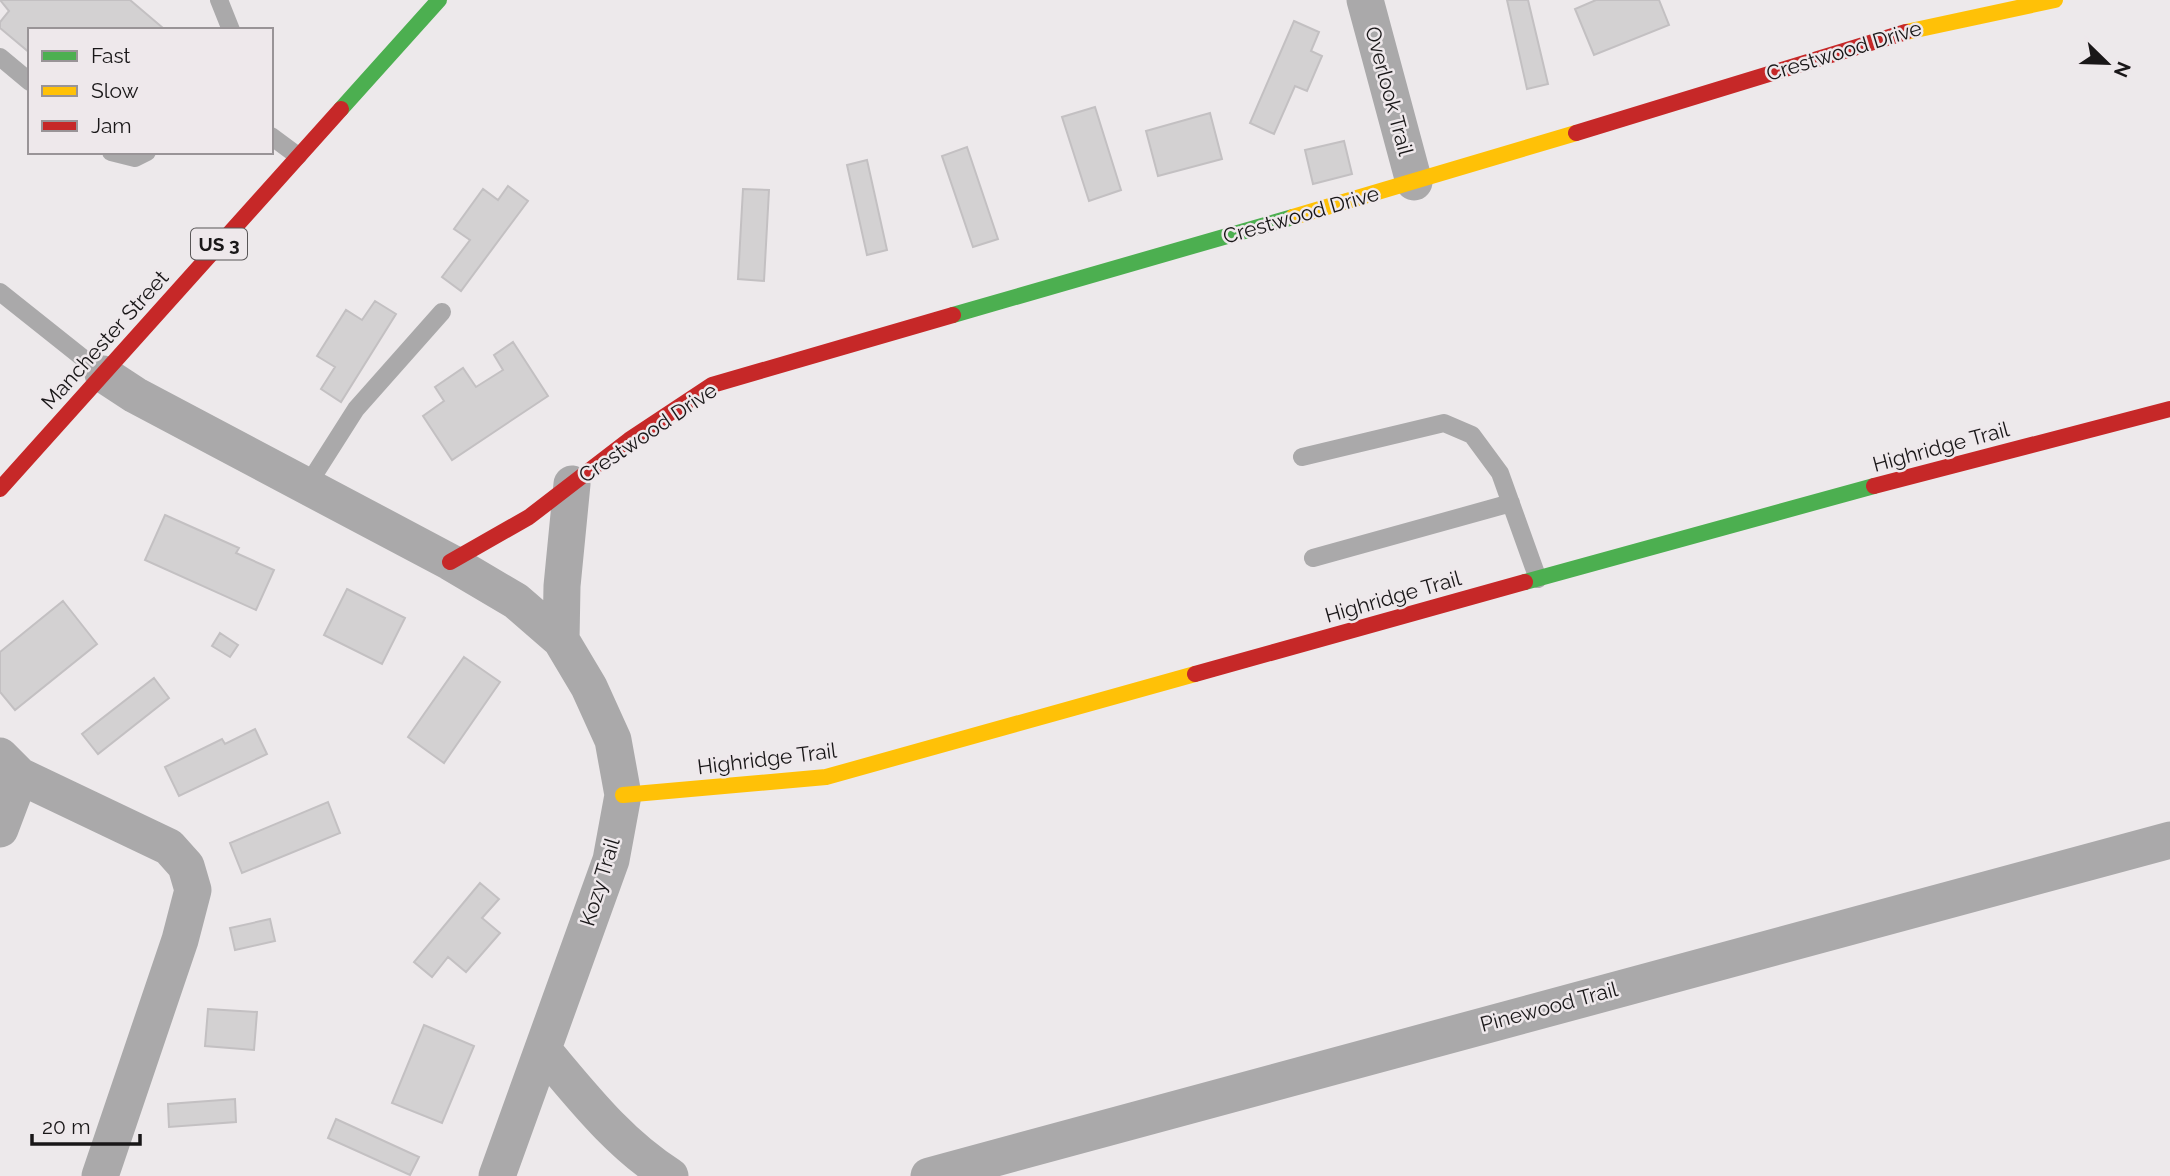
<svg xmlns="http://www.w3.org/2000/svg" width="2170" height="1176" viewBox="0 0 2170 1176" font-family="Raleway,sans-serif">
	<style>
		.building { fill: #d3d1d2; stroke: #c3c0c2; stroke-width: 2 }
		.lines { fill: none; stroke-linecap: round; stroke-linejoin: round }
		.lane { stroke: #aaa9aa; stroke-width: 18 }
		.street { stroke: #aaa9aa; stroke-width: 37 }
		.fast { stroke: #4caf50; stroke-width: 16 }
		.slow { stroke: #ffc107; stroke-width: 16 }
		.jam { stroke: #c62828; stroke-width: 16 }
		.labels { text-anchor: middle; stroke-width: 5; stroke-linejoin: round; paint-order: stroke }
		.shield { fill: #eee8eb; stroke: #595657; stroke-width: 2 }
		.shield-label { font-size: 19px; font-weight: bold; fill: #191718 }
		.street-label { font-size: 21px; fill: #191718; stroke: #eee8eb }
	</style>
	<rect width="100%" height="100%" fill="#ede9eb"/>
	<!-- building -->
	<path class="building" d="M0 0H130L163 28 30 30V53L0 28V22L9 11Z
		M1507 0H1528L1548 84 1527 89Z
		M1596 0H1659L1669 25 1594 55 1575 9Z
		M1294 21 1319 32 1311 51 1322 56 1307 91 1295 86 1274 134 1250 123Z
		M1095 107 1121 190 1089 201 1062 117Z
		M1210 113 1222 159 1158 176 1146 131Z
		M1344 141 1352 174 1313 184 1305 150Z
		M967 147 998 239 973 247 942 156Z
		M867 160 887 250 867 255 847 165Z
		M508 186 528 201 461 291 442 277 470 240 454 229 483 189 498 200Z
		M743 189 769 190 764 281 738 279Z
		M375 301 396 314 341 402 321 389 335 367 317 356 346 310 362 320Z
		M513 342 548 396 452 460 423 416 444 401 435 387 463 368 476 387 503 370 494 355Z
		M165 515 239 548 236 553 274 570 256 610 145 560Z
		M347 589 405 618 382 664 324 635Z
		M63 601 97 644 15 710 0 692V652Z
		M220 633 238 645 230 657 212 646Z
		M464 657 500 682 444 763 408 737Z
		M154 678 169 698 98 754 82 734Z
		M255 729 267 754 179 796 165 767 222 739 225 744Z
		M328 802 340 833 242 873 230 843Z
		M480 883 499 899 482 918 500 933 466 972 448 957 432 977 414 962Z
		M270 919 275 941 235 950 230 928Z
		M208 1009 257 1012 254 1050 205 1046Z
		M424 1025 474 1046 442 1123 392 1103Z
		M235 1099 236 1122 169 1127 168 1104Z
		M336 1119 419 1157 410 1175 328 1138Z"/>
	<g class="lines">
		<!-- lane -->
		<path class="lane" d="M219 0 231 30
			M0 57 30 82
			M271 136 298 156
			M111 152 135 158 147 152
			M0 292 103 374
			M1302 457 1444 423 1472 435 1500 473 1538 579
			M307 486 356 409 442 312
			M1313 558 1511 503"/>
		<!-- street -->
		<path class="street" d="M1365 0 1414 182
			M103 374 135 395 450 562 516 601 561 640 589 687 613 740 623 795 611 860 497 1176
			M561 640 562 586 572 484
			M0 756 20 776 169 847 186 866 193 890 180 940 100 1176
			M0 829 20 776
			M543 1050C582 1096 618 1143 670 1176
			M929 1176 2170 840"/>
		<!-- fast -->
		<path class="fast" d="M341 109 439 0
			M953 315 1293 217
			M1525 582 1874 486"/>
		<!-- slow -->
		<path class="slow" d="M1906 32 2055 0
			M1293 217 1576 133
			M623 795 826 777 1195 674"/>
		<!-- jam -->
		<path class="jam" d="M1576 133 1906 32
			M1874 486 2170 409
			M0 489 341 109
			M450 562 529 517 629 440 712 385 953 315
			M1195 674 1525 582"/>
	</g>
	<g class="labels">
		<!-- shield labels -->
		<rect class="shield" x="191" y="228.5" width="56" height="31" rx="5"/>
		<g class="shield-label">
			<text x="219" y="251">US 3</text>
		</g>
		<!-- street labels -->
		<g class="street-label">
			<text transform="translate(1844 51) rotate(-17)" y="7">Crestwood Drive</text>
			<text transform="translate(1389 91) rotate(75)" y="7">Overlook Trail</text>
			<text transform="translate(1301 215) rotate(-16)" y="7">Crestwood Drive</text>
			<text transform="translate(105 340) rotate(-48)" y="7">Manchester Street</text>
			<text transform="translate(648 433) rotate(-34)" y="7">Crestwood Drive</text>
			<text transform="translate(1941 447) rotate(-15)" y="7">Highridge Trail</text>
			<text transform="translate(1393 597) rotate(-16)" y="7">Highridge Trail</text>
			<text transform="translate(767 759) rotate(-7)" y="7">Highridge Trail</text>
			<text transform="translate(600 882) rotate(-73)" y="7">Kozy Trail</text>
			<text transform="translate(1549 1007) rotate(-15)" y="7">Pinewood Trail</text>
		</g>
	</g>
	<!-- legend -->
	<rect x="28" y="28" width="245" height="126" fill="#eee8eb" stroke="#999497" stroke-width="2"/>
	<rect x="42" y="51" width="35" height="10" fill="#4caf50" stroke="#999497" stroke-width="2"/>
	<text x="91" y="63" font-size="21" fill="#191718">Fast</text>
	<rect x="42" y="86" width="35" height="10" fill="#ffc107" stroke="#999497" stroke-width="2"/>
	<text x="91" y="98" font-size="21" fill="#191718">Slow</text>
	<rect x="42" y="121" width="35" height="10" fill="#c62828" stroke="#999497" stroke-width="2"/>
	<text x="91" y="133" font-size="21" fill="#191718">Jam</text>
	<!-- north arrow -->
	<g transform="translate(2107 63) rotate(113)" stroke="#eee8eb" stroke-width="5" paint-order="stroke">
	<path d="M0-5L12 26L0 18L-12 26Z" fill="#191718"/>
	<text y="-10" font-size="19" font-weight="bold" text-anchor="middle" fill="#191718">N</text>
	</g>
	<!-- scale -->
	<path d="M32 1134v10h108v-10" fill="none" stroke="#191718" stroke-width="3.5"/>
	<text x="42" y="1134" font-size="21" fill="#191718" stroke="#eee8eb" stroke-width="5" paint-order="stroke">20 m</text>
</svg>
